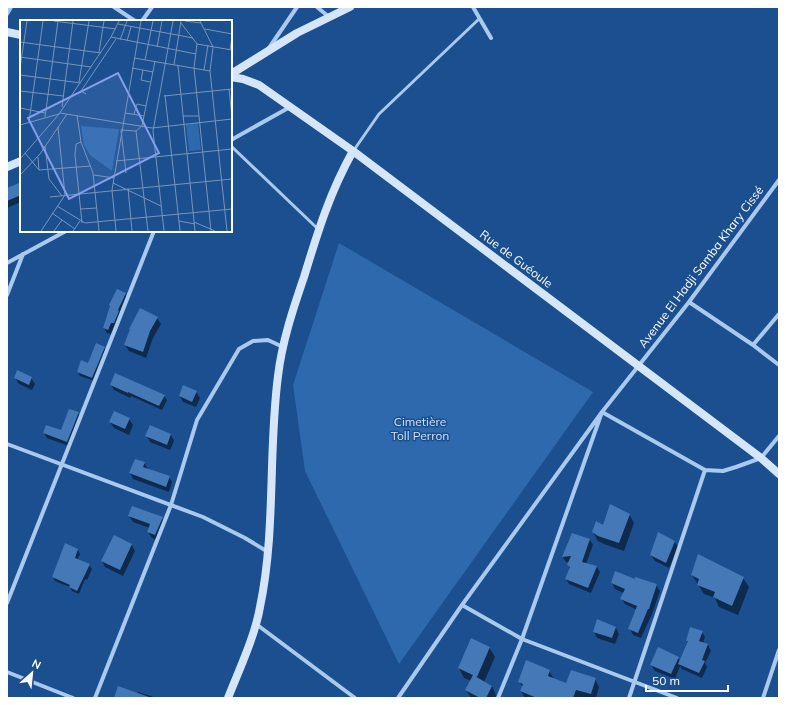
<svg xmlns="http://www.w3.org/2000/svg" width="786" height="705" viewBox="0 0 786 705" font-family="Mulish,sans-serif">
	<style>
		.green { fill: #2e69ad }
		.shadow { fill: #0007 }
		.building { fill: #4478b7 }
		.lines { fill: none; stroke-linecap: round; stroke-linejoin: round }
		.lane { stroke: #a9c9ee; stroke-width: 3 }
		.street { stroke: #a9c9ee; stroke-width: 4 }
		.secondary { stroke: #d6e6fa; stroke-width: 8 }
		.labels { text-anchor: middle; stroke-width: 3; stroke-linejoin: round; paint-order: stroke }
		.street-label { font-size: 12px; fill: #fff; stroke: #1b4f8f }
		.park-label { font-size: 12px; fill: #cfe3fa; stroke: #1b4f8f }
		.inset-road { fill: none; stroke: #7695bc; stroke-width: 1 }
		.view { fill: #839eea; fill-opacity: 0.15; stroke: #839eea; stroke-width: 2 }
		.inset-edge { fill: none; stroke: #fff; stroke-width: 2 }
	</style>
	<rect width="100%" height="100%" fill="#1b4f8f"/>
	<!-- green -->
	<path class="green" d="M339 243 593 392 399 664 305 471 293 385Z"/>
	<!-- shadow -->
	<path class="shadow" d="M7 189H21V202L7 208Z
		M125 294 128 299 111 334 107 333 104 328Z
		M157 318 161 324 153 338 146 358 129 351 125 345Z
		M104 347 106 352 95 381 80 376 78 372 89 364Z
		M15 378H31L35 384 32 390 19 384Z
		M111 385 164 396 167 400 162 410 131 396 130 398 114 390Z
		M196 392 200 398 196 407 183 402 180 396Z
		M78 413 81 418 69 446 47 438 44 433 62 431Z
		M129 419 133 425 129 435 114 428 110 422Z
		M151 426 171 435 174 441 170 450 150 442 147 436Z
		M144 463 148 469 169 477 172 482 169 492 133 479 130 473Z
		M629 514 634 523 624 551 604 544 598 541 593 532Z
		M129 516 162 518 165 524 159 541 152 538 148 532 150 528 133 522Z
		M573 534 590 540 593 545 586 564 597 567 600 572 591 593 569 584 566 579 570 569 568 565 570 562H566L563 557Z
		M674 541 678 547 669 568 655 561 651 555Z
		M132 545 135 551 123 576 105 567 102 561 107 551Z
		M78 550 80 554 77 560 89 565 92 569 87 580 85 579 79 594 72 591 70 587 55 581 53 577Z
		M692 575 743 578 749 587 738 615 719 607 715 598 704 594Z
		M635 580 656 585 660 591 652 614 641 638 633 635 630 629 637 610 625 604 621 598 624 593 615 589 612 583Z
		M616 628 619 634 615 644 597 638 594 632Z
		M702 632 705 637 703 643 708 645 711 651 705 663 707 667 702 678 682 669 680 666 675 679 655 671 651 665 678 658 680 661 688 643 687 640Z
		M489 647 495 657 484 682 492 686 496 695 495 698H471L466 690 471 681 464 678 459 668Z
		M549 671 554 679 567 685 595 679 599 687 596 698H584L580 697 579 698H525L521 691 523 688 519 681Z
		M138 692 157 698H115L137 694Z"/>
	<!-- building -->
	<path class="building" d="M19 183 21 189V195L7 201V188Z
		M117 289 126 293 118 310 119 311 114 323H111L108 330 103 328 110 306 109 305Z
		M140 308 158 317 150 331 143 352 124 345 130 329H129Z
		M96 343 105 347 92 378 77 372 81 360 88 363Z
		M17 370 32 377 29 385 14 378Z
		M115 373 165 395 159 406 128 392V393L110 385Z
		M183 385 197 391 192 402 179 396Z
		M69 409 79 412 67 442 43 433 46 425 61 430Z
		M114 411 130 418 125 429 109 422Z
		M150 425 171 434 167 445 145 436Z
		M135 459 145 462 143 467 170 476 166 487 129 473Z
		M610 504 630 514 619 543 598 536 592 532 596 521 603 525Z
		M132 506 163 517 155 535 147 532 150 524 128 516Z
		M658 532 675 541 666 563 650 555Z
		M572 533 590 539 582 562 597 566 588 588 565 579 570 567 567 565 571 556 562 557Z
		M114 535 132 544 120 570 101 561Z
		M65 543 78 549 75 558 90 564 77 591 69 587 70 585 52 577Z
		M698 554 744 577 732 606 713 597 715 592 697 585 699 579 691 575Z
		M615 571 635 579V577L657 584 649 609H648L638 633 628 629 637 606 620 599 625 589 611 583Z
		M597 619 616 627 612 638 593 632Z
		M690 627 703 631 699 641 708 644 702 660 705 661 699 673 678 664 688 641H686Z
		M471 638 490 647 477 677 458 668Z
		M658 647 679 657 671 674 650 665Z
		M526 660 550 670 548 676 566 683 571 670 596 678 591 694 576 690 573 698H537L520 691 523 684 518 682Z
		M473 675 492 686 486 698H480L465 690Z
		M118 686 149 697V698H114Z"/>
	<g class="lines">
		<!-- lane -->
		<path class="lane" d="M231 146 318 229
			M354 150 379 114 479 19"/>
		<!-- street -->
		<path class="street" d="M114 7 135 21
			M317 7 329 17
			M473 7 491 38
			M7 14 11 7
			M142 21 152 7
			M269 48 297 7
			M231 140 290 107
			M7 263 66 231
			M7 295 23 254
			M689 302 753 345 779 365
			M753 345 779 314
			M7 444 203 517 245 538 268 552
			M7 603 154 231
			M462 605 522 639 677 698
			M256 624 355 698
			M7 672 73 698
			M95 698 171 505 197 420 239 349 253 341 268 340 283 347
			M398 698 462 605 602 412 689 302 779 180
			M498 698 522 639 602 412 705 470 723 471 736 467 761 458 779 436
			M629 698 705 470
			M763 698 779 650"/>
		<!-- secondary -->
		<path class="secondary" d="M7 32 21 35
			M231 74 297 33 350 7
			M231 77 243 79 259 85 353 151 761 458 779 474
			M7 167 21 161
			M228 698C239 670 255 636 260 607 276 531 268 452 278 376 282 342 293 309 304 277 318 231 330 192 353 151"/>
	</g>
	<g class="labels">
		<!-- street labels -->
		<g class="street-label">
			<text transform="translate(516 259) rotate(37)" y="4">Rue de Guéoule</text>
			<text transform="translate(701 267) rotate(-53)" y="4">Avenue El Hadji Samba Khary Cissé</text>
		</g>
		<!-- park labels -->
		<g class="park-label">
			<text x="420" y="426">Cimetière<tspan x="420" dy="14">Toll Perron</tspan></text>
		</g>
	</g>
	<!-- overview -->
	<g transform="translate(20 20)">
		<rect width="212" height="212" fill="#1b4f8f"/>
		<path d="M178 103 181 130 169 131 166 105ZM61 106 99 109 92 151 70 135 64 125Z" fill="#2e69ad"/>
		<path class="inset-road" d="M34 1 96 9M165 1 181 3M180 1 193 27 190 51 207 211M161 3 177 24 174 48 191 211M98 4 173 18M185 9 212 14M91 17 176 34M100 20 107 1M107 21 111 7M0 22 81 33M177 24 212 30M137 27 142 1M210 30 212 17M79 32 84 1M0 37 71 47M114 38 190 51M125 40 133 1M154 45 161 1M158 46 175 211M0 48 7 1M112 48 133 52M123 50 121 60 130 62M184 50 188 25M0 55 61 63M59 62 69 1M209 69 212 97M0 71 43 76M66 74 61 71 96 19M145 75 160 211M144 76 212 69M42 87 53 1M0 88 25 93M105 93 124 96M114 94 117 84 126 86M57 95 61 122 73 153 79 211M163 96H179M25 97 38 1M9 102 23 1M0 105 39 94 91 17 99 1M116 111 128 211M61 122 56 124 55 135 62 203M25 126 29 159 42 176M5 133 19 150M18 137 19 150M0 139 40 93 132 108 212 99M96 141 212 129M19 150 71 146M106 153 101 110 116 111 122 106 135 41M0 155 20 134 47 94M74 155 94 158M93 163 141 186M108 168 112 211M30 177 212 159M37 186 65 203 212 189M61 189 77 188M32 193 55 209M159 201 175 204M174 202 195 211M21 211 45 175 38 107M34 211 42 200M53 211 60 201M96 211 92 170 121 1M144 211 133 111 153 1"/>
		<path class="view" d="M98 53 139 133 49 179 8 98Z"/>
		<rect width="212" height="212" class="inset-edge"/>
	</g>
	<!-- border -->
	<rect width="786" height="705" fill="none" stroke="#ffffff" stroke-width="16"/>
	<!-- north arrow -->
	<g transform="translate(32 673) rotate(27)" stroke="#1b4f8f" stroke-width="3" paint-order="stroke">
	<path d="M0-3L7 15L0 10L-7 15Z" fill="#ffffff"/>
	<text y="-6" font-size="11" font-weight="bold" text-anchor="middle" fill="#ffffff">N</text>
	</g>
	<!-- scale -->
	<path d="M646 685v6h82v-6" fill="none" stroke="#ffffff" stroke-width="2"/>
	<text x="652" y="685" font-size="12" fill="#ffffff" stroke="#1b4f8f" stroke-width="3" paint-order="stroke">50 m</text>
</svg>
